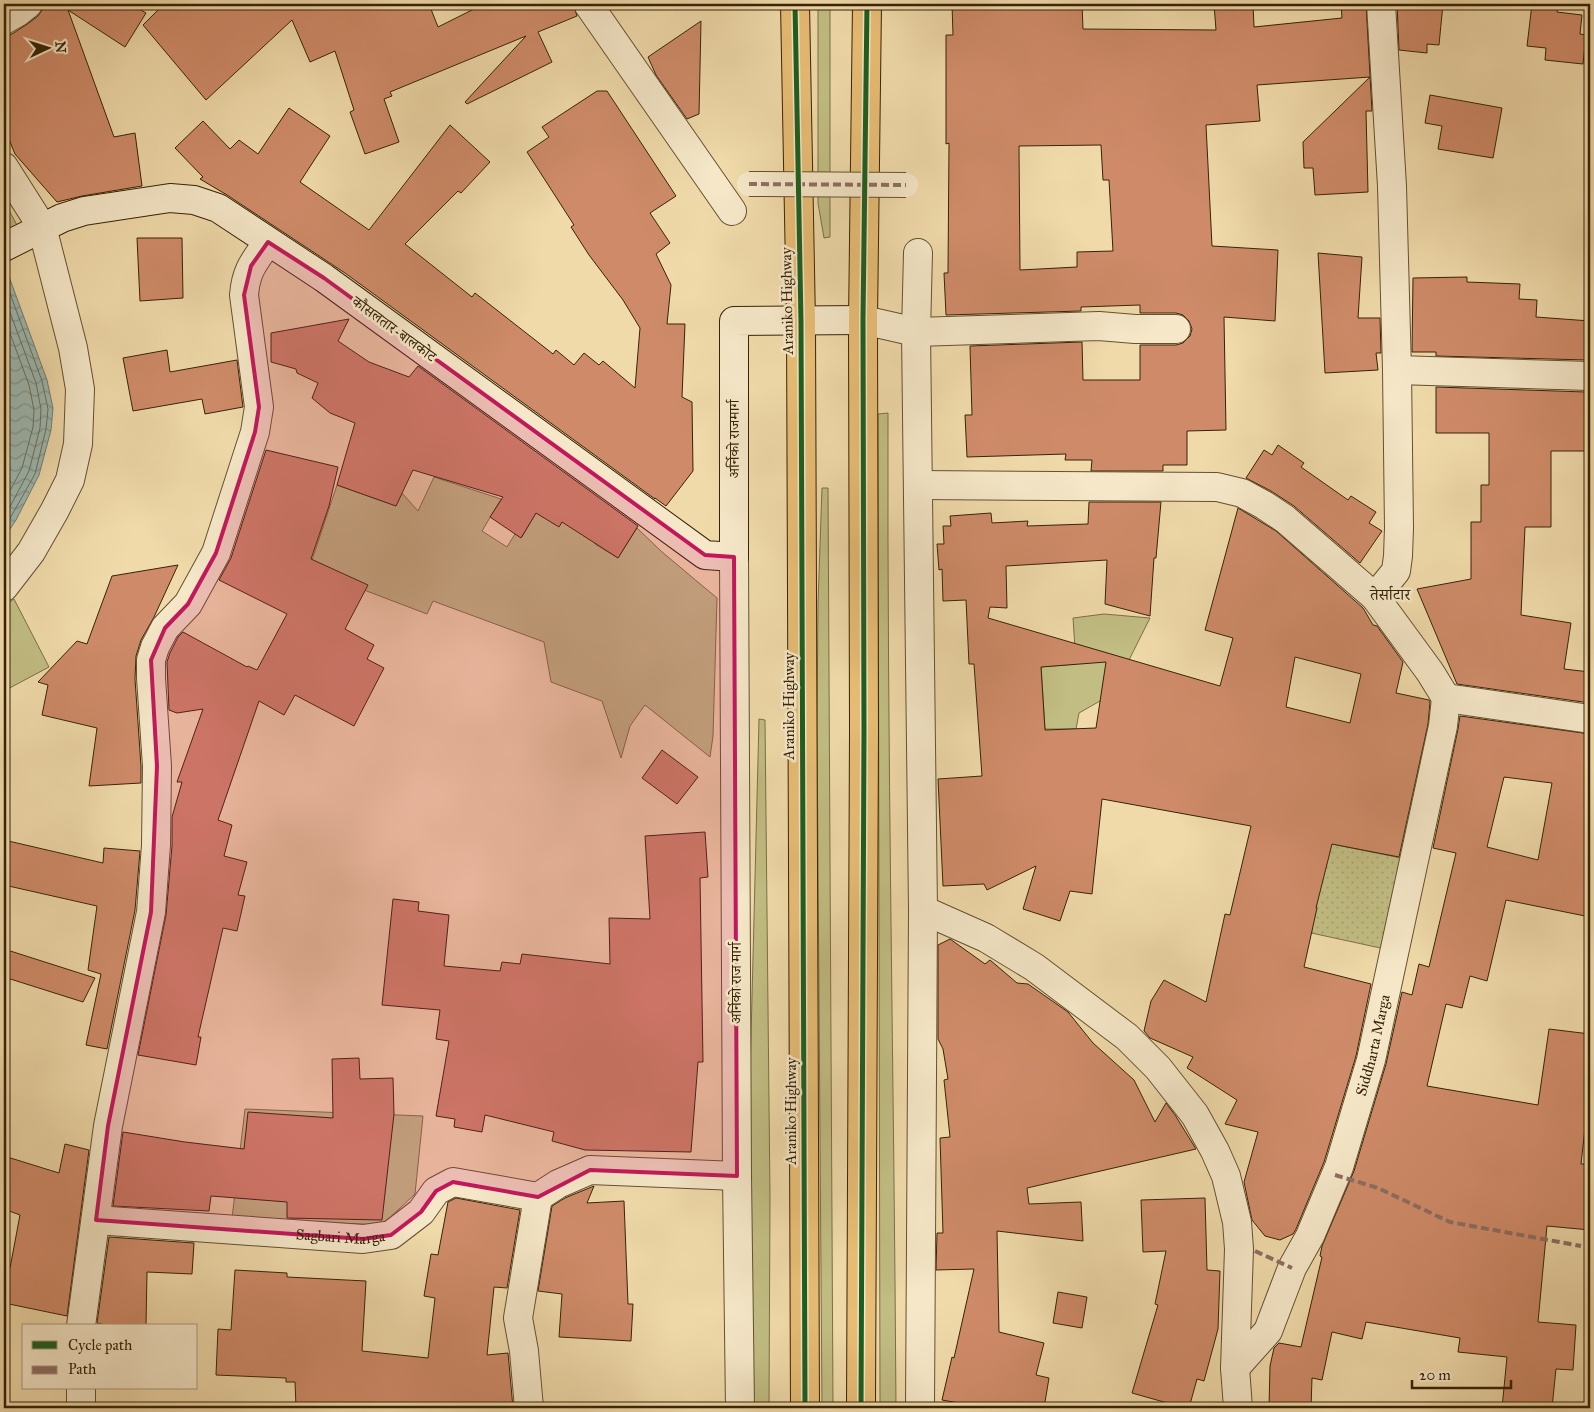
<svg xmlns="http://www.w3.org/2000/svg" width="1594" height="1412" viewBox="0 0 1594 1412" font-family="'IM FELL Great Primer','Noto Serif Devanagari',serif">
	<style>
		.grass { fill: #c1bd83; stroke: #7c7045 }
		.garden { fill: url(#garden-dots); stroke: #7c7045 }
		.water { fill: url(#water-waves); stroke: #747d6e }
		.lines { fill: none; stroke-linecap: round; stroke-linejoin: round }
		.shore { stroke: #6a6e5c; stroke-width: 1 }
		.building { fill: #cf8b69; stroke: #362307; fill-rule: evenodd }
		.minor-casing { stroke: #645130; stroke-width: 30 }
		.secondary-casing { stroke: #362307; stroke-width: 30 }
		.trunk-casing { stroke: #362307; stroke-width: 30 }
		.minor { stroke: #f5e7c8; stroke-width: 28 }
		.secondary { stroke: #f5e7c8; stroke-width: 28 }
		.trunk { stroke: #e8bd75; stroke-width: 28 }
		.pedestrian-bridge-casing { stroke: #645130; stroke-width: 26; stroke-linecap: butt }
		.pedestrian-bridge { stroke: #f5e7c8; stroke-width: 24 }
		.quiet { stroke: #8d6e63; stroke-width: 4; stroke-dasharray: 8 4; stroke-linecap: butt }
		.cycleway-casing { stroke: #f5e7c8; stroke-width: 8 }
		.cycleway { stroke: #1b5e20; stroke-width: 5 }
		.marked { fill: #c2185b; fill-opacity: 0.2; stroke: #c2185b; stroke-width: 4; stroke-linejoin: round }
		.labels { text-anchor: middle; stroke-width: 5; stroke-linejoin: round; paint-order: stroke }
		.street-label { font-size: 15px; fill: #362307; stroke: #f5e7c8 }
		.neighbourhood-label { font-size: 16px; fill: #362307; stroke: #f5e7c8 }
	</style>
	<defs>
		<pattern id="garden-dots" width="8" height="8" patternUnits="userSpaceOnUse" patternTransform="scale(1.25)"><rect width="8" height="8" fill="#c1bd83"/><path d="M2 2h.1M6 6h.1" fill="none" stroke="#a6a270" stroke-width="1.8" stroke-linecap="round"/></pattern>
		<pattern id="water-waves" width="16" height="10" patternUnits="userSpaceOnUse" patternTransform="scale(1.25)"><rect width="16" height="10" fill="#9db9b2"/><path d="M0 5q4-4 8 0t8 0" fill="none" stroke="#81968f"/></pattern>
	</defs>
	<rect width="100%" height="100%" fill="#f0daaa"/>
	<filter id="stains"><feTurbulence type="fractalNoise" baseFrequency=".004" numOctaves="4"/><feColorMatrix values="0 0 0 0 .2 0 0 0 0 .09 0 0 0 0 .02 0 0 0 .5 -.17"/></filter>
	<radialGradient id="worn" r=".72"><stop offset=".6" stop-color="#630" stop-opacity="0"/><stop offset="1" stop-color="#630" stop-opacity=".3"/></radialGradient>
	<!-- grass -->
	<path class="grass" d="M818 4H830V237L824 238 818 203Z
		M4 201 18 227 4 232Z
		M888 413C887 745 894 1077 896 1408H880L878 414Z
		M434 477 501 499 482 531 507 547 515 534 522 537 536 513 581 489 595 544 618 558 637 528 662 552 717 598 713 736 710 757 645 705 630 726 621 758 602 701 551 682 544 642 433 601 427 614 309 569 337 485 396 506 402 493 418 511Z
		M822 488H828L833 1408H822L817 723 818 604Z
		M14 599 49 667 4 691V606Z
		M1104 614 1150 618 1129 660 1100 701 1079 713 1076 729H1045L1041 667 1076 664 1073 618Z
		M759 719 765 720 770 1198 769 1408H748L747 1198Z
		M245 1109 423 1116 415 1194 382 1225 232 1218Z"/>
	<!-- garden -->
	<path class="garden" d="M1287 835 1401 858 1385 949 1293 929Z"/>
	<!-- water -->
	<path class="water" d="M4 263 47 380 53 408 51 430 39 475 16 520 4 538Z"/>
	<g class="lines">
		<!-- shore -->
		<path class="shore" d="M4 277 42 381 48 409 46 429 35 474 4 529
			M4 296 36 383 41 409 40 428 29 471 4 518
			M4 317 29 385 34 410 33 427 22 468 4 502"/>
	</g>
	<!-- building -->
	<path class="building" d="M43 4H131L146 13 125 47 68 10 114 137 135 133 142 186 82 196 57 202 15 154 4 127V36L12 34 26 25 38 16 42 10Z
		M164 4H429L438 27 484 4H573L577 16 538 32 552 62 467 104 465 102 526 36 390 92 392 96 384 99 399 142 365 154 350 112 354 110 335 51 310 62 292 20 206 100 143 25Z
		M952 4H1082L1083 29 1216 30 1214 4H1253L1254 27 1342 18 1341 4H1366L1372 111H1366L1368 192 1315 195 1313 168H1304L1303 142 1370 77 1257 85 1260 121 1206 125 1212 246 1278 250 1275 321 1224 317 1226 430 1187 431V465H1163V471H1091L1092 460H1065L1066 454 967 457 965 415H972L970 346 1082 342 1083 380H1140V345H1176L1183 343 1190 336 1192 329 1189 321 1183 315 1176 313H1140V305L1081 307V311L946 315 944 273H948L949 143 946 144V35H953ZM1101 145 1103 180H1109L1113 251 1077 252V267L1020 270 1019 146Z
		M1397 4H1443L1439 45 1427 44V53L1399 50Z
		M1532 4H1558L1557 12 1582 15 1580 34 1586 35 1583 64 1545 60 1546 48 1527 46Z
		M701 21 699 114 687 119 656 75 648 57Z
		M597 91H607L676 196 650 213 670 243 656 254 671 285 667 324H685L682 397 692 402 693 471 666 506 655 498V499L345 273 227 195 200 179 203 177 175 148 203 121 230 149 239 140 258 154 289 108 330 136 300 182 369 230 450 125 490 162 461 193 458 191 405 244 472 297 475 293 553 354 556 350 574 365 584 353 599 365 603 361 635 388 640 328 623 300 589 255 571 227 574 225 527 152 549 137 542 127Z
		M1430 95 1502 108 1493 158 1438 149 1442 126 1425 123Z
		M137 238H182L183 298 140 301Z
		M1318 253 1362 257 1358 318H1380L1381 353H1376L1378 370 1325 373Z
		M1467 277V282L1520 284 1519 299 1537 300 1536 317 1590 321 1588 360 1436 356V352H1412L1413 278Z
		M349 319 338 341 369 362 409 377 418 366 638 526 618 558 562 522 559 527 536 513 521 538 490 517 503 497 413 470 396 506 337 485 355 423 330 413 312 398 318 383 297 373 296 369 271 362V333Z
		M167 350 170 372 237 360 243 407 205 414 202 399 133 411 123 358Z
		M1436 387 1586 392V406H1590V451H1551V527H1525L1521 615 1571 623 1564 669 1590 672V703L1457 684 1417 589 1471 579V522H1481V485H1489V433H1436Z
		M1278 445 1304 463 1301 467 1348 500 1351 496 1376 512 1369 523 1382 531 1360 563 1294 506 1271 491 1246 478 1264 450 1272 455Z
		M266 450 338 467 329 506 311 559 368 585 345 629 374 645 367 659 384 668 354 726 295 695 284 715 259 701 218 820 232 825 224 856 247 862 238 895 245 896 237 931 223 928 198 1037H201L196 1065 138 1055 166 915 172 846V817L182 782H177L203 709 177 713 169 710 167 662 170 653 178 637 183 632 247 667 248 666 257 670 287 614 219 580 231 558Z
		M1089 502H1161L1156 558H1154L1150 616 1105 604 1107 560 1006 566 1007 608 990 607 988 618 1220 686 1233 638 1205 630 1238 508 1276 531 1363 608 1373 625 1377 626 1403 662 1396 693 1429 700 1430 702 1428 724 1399 857 1332 844 1316 908H1317L1304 967 1371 984 1356 1056 1324 1162 1296 1229 1293 1234 1280 1240 1265 1236 1252 1220 1244 1182 1258 1132 1225 1124 1237 1100 1187 1068 1193 1057 1150 1038 1144 1031 1151 1001 1164 980 1206 1002 1225 914 1230 915 1251 826 1102 799 1092 894 1070 891 1060 921 1023 909 1036 866 987 890 984 884 943 886 938 779 982 776 974 664H969L966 600 943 601 942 569 939 570 937 544H944L943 526H951L950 516 991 513 992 523 1028 521 1027 526 1088 524ZM1295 657 1361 674 1350 723 1286 707ZM1106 662 1096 728 1045 730 1041 667Z
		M178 565 154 617 141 640 136 656 135 679 141 766V783L89 786 97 728 42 715 48 685 38 682 77 641 87 644 112 576Z
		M1460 716 1590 734V917L1506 900 1487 981 1470 976 1462 1008 1446 1004 1427 1086 1538 1105 1549 1029 1590 1034V1084L1581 1164H1590V1230L1547 1226 1538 1322 1576 1325 1573 1370 1556 1369 1552 1408H1502L1507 1357 1458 1352 1460 1338 1366 1322 1362 1339 1332 1332 1322 1380 1312 1378 1311 1408H1269L1270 1366 1274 1348 1279 1343 1301 1347 1322 1257 1320 1256 1322 1246 1354 1171 1386 1064 1402 992 1412 995 1419 964 1429 967 1456 853 1433 848 1458 729ZM1504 777 1552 783 1538 860 1487 847Z
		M662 750 698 777 677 804 642 778Z
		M705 832 708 877 700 878 703 1062H698L691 1152 585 1150 552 1141 554 1132 485 1115 482 1132 454 1127 455 1119 436 1116 449 1041 436 1039 440 1010 382 1005 393 899 419 902 418 911 449 915 444 966 500 971 502 962 520 964 522 954 610 964 609 918 650 919 645 836Z
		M4 840 103 863 104 848 140 851 135 910 107 1049 86 1045 101 974 88 970 97 906 4 885Z
		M950 939 985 964 990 960 1017 983 1028 984 1068 1012 1093 1043 1134 1080 1155 1122 1166 1103 1175 1115 1196 1149 1027 1188 1029 1204 1081 1202 1083 1241 997 1231 999 1332 1044 1343 1036 1375 1049 1378 1044 1408H987L942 1400 952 1357 954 1358 974 1269 936 1270 937 1233H943L940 1138 950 1137 944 1080 948 1079 943 1049 938 1039V945Z
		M4 949 95 978 83 1002 4 977Z
		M359 1058 360 1079 393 1078 394 1114 382 1220 287 1218V1202L211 1196 209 1211 113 1206 123 1132 185 1142 244 1149 248 1112 333 1118 332 1059Z
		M65 1144 89 1150 67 1316 4 1303V1267L10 1268 20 1215 4 1209V1156L59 1173Z
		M594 1186 587 1203 624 1201 628 1304H633L631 1341 559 1337 562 1294 538 1291 552 1206 565 1198Z
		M456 1198 520 1210 507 1288 494 1287 487 1355 508 1353 513 1408H314V1406L296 1407 295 1382H286V1378L216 1375 218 1329 231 1330 235 1270 287 1273V1277L366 1281 362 1351 428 1358 435 1298 424 1296 431 1254 438 1255 448 1202Z
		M1205 1198 1207 1270 1220 1271 1218 1329 1204 1381 1197 1379 1189 1408H1185L1132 1393 1158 1305 1155 1304 1166 1251 1143 1252 1141 1200Z
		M109 1237 194 1243 192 1274 147 1272 146 1326H111L97 1323Z
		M1058 1292 1087 1297 1082 1328 1053 1323Z"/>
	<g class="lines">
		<!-- minor casing -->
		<g class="minor-casing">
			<g id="minor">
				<path d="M588 4 732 211"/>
				<path d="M4 20 18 12 28 4"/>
				<path d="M4 167 42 227 73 348 80 389 78 444 70 480 55 510 31 552 4 587"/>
				<path d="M918 253 916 332 923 910 920 1408"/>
				<path d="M863 320 916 332 1099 326 1135 329H1176"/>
				<path d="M1397 370 1590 376"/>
				<path d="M918 485 1217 487 1242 493 1264 505 1285 519 1375 597 1430 672 1446 698"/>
				<path d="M734 557 737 1176 740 1408"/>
				<path d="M1375 597 1396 571 1398 556 1399 528 1397 370 1392 186 1381 4"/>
				<path d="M1446 698 1590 719"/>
				<path d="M923 910 986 938 1034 967 1127 1037 1158 1068 1195 1115 1215 1151 1226 1176 1237 1222 1239 1249 1235 1368 1238 1408"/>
				<path id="s1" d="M96 1220 363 1239 391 1235 421 1212 436 1191 453 1182 538 1197 558 1184 590 1170 737 1176"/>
				<path d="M81 1326 108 1126 151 912 156 845 157 766 151 678V660L155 647 165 628 188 604 216 553 255 432 259 407 244 295C246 270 254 262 268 242"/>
				<path id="s2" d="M1235 1368 1268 1331 1292 1268 1310 1236 1339 1167 1371 1060 1443 726 1446 698"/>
				<path d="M81 1388V1408"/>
				<path d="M529 1408 524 1351 518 1318 538 1197"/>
			</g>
		</g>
		<!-- secondary casing -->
		<g class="secondary-casing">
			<path id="secondary" d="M4 247 62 218 84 211 170 198 194 200 218 208 324 278 705 555 734 557V321L863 320"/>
		</g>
		<!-- trunk casing -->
		<g class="trunk-casing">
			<path id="trunk" d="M795 4 801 322 805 1408
				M861 1408 864 732 863 320 867 4"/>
		</g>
		<!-- minor -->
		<use href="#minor" class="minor"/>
		<!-- secondary -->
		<use href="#secondary" class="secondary"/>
		<!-- trunk -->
		<use href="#trunk" class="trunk"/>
		<!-- pedestrian-bridge casing -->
		<g class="pedestrian-bridge-casing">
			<path id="pedestrian-bridge" d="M749 184 906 185"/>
		</g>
		<!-- pedestrian-bridge -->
		<use href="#pedestrian-bridge" class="pedestrian-bridge"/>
		<!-- quiet -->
		<path class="quiet" d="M749 184 906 185
			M1335 1175 1378 1188 1450 1222 1581 1246
			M1255 1251 1292 1268"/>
		<!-- cycleway casing -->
		<g class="cycleway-casing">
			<path id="cycleway" d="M795 4 801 322 805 1408
				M861 1408 864 732 863 320 867 4"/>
		</g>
		<!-- cycleway -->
		<use href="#cycleway" class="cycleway"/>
	</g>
	<!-- marked area -->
	<path class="marked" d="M268 242 324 278 705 555 734 557 737 1176 590 1170 538 1197 453 1182 436 1191 421 1212 391 1235 363 1239 96 1220 108 1126 151 912 157 766 151 660 165 628 188 604 216 553 255 432 259 407 244 295 251 266Z"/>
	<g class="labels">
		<!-- street labels -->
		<g class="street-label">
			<text transform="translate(787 301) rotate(-91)" y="5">Araniko Highway</text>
			<text transform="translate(394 329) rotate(36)" y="5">कौसलतार-बालकोट</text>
			<text transform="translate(734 439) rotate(-90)" y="5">अर्निको राजमार्ग</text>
			<text transform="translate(789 706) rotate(-90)" y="5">Araniko Highway</text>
			<text transform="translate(736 983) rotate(-90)" y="5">अर्निको राज मार्ग</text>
			<text dy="5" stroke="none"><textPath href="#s2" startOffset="355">Siddharta Marga</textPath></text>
			<text transform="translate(791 1111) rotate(-90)" y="5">Araniko Highway</text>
			<text dy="5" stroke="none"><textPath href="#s1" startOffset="245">Sagbari Marga</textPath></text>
		</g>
		<!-- neighbourhood labels -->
		<g class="neighbourhood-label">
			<text x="1390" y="600">तेर्साटार</text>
		</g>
	</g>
	<!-- margin -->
	<rect width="1594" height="1412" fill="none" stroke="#f0daaa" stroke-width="20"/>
	<rect x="5" y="5" width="1584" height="1402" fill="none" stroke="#362307" stroke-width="2.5"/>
	<rect x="10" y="10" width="1574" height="1392" fill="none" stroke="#362307"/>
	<!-- legend -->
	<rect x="22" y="1324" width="175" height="65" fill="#f5e7c8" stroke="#a9997b"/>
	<rect x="32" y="1341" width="25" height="8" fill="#1b5e20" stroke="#a9997b"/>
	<text x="68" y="1350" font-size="15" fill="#362307">Cycle path</text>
	<rect x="32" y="1366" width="25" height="8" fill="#8d6e63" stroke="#a9997b"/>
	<text x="68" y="1374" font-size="15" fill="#362307">Path</text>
	<!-- north arrow -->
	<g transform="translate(48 48) rotate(86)" stroke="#f5e7c8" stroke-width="4" paint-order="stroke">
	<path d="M0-4L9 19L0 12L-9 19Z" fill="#362307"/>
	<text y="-8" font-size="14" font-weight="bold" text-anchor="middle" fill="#362307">N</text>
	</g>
	<!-- scale -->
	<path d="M1412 1380v8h99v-8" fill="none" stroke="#362307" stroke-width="2.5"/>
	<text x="1419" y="1380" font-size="15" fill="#362307" stroke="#f5e7c8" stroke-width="4" paint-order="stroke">20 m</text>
	<rect width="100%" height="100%" filter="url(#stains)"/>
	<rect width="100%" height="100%" fill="url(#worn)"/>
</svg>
